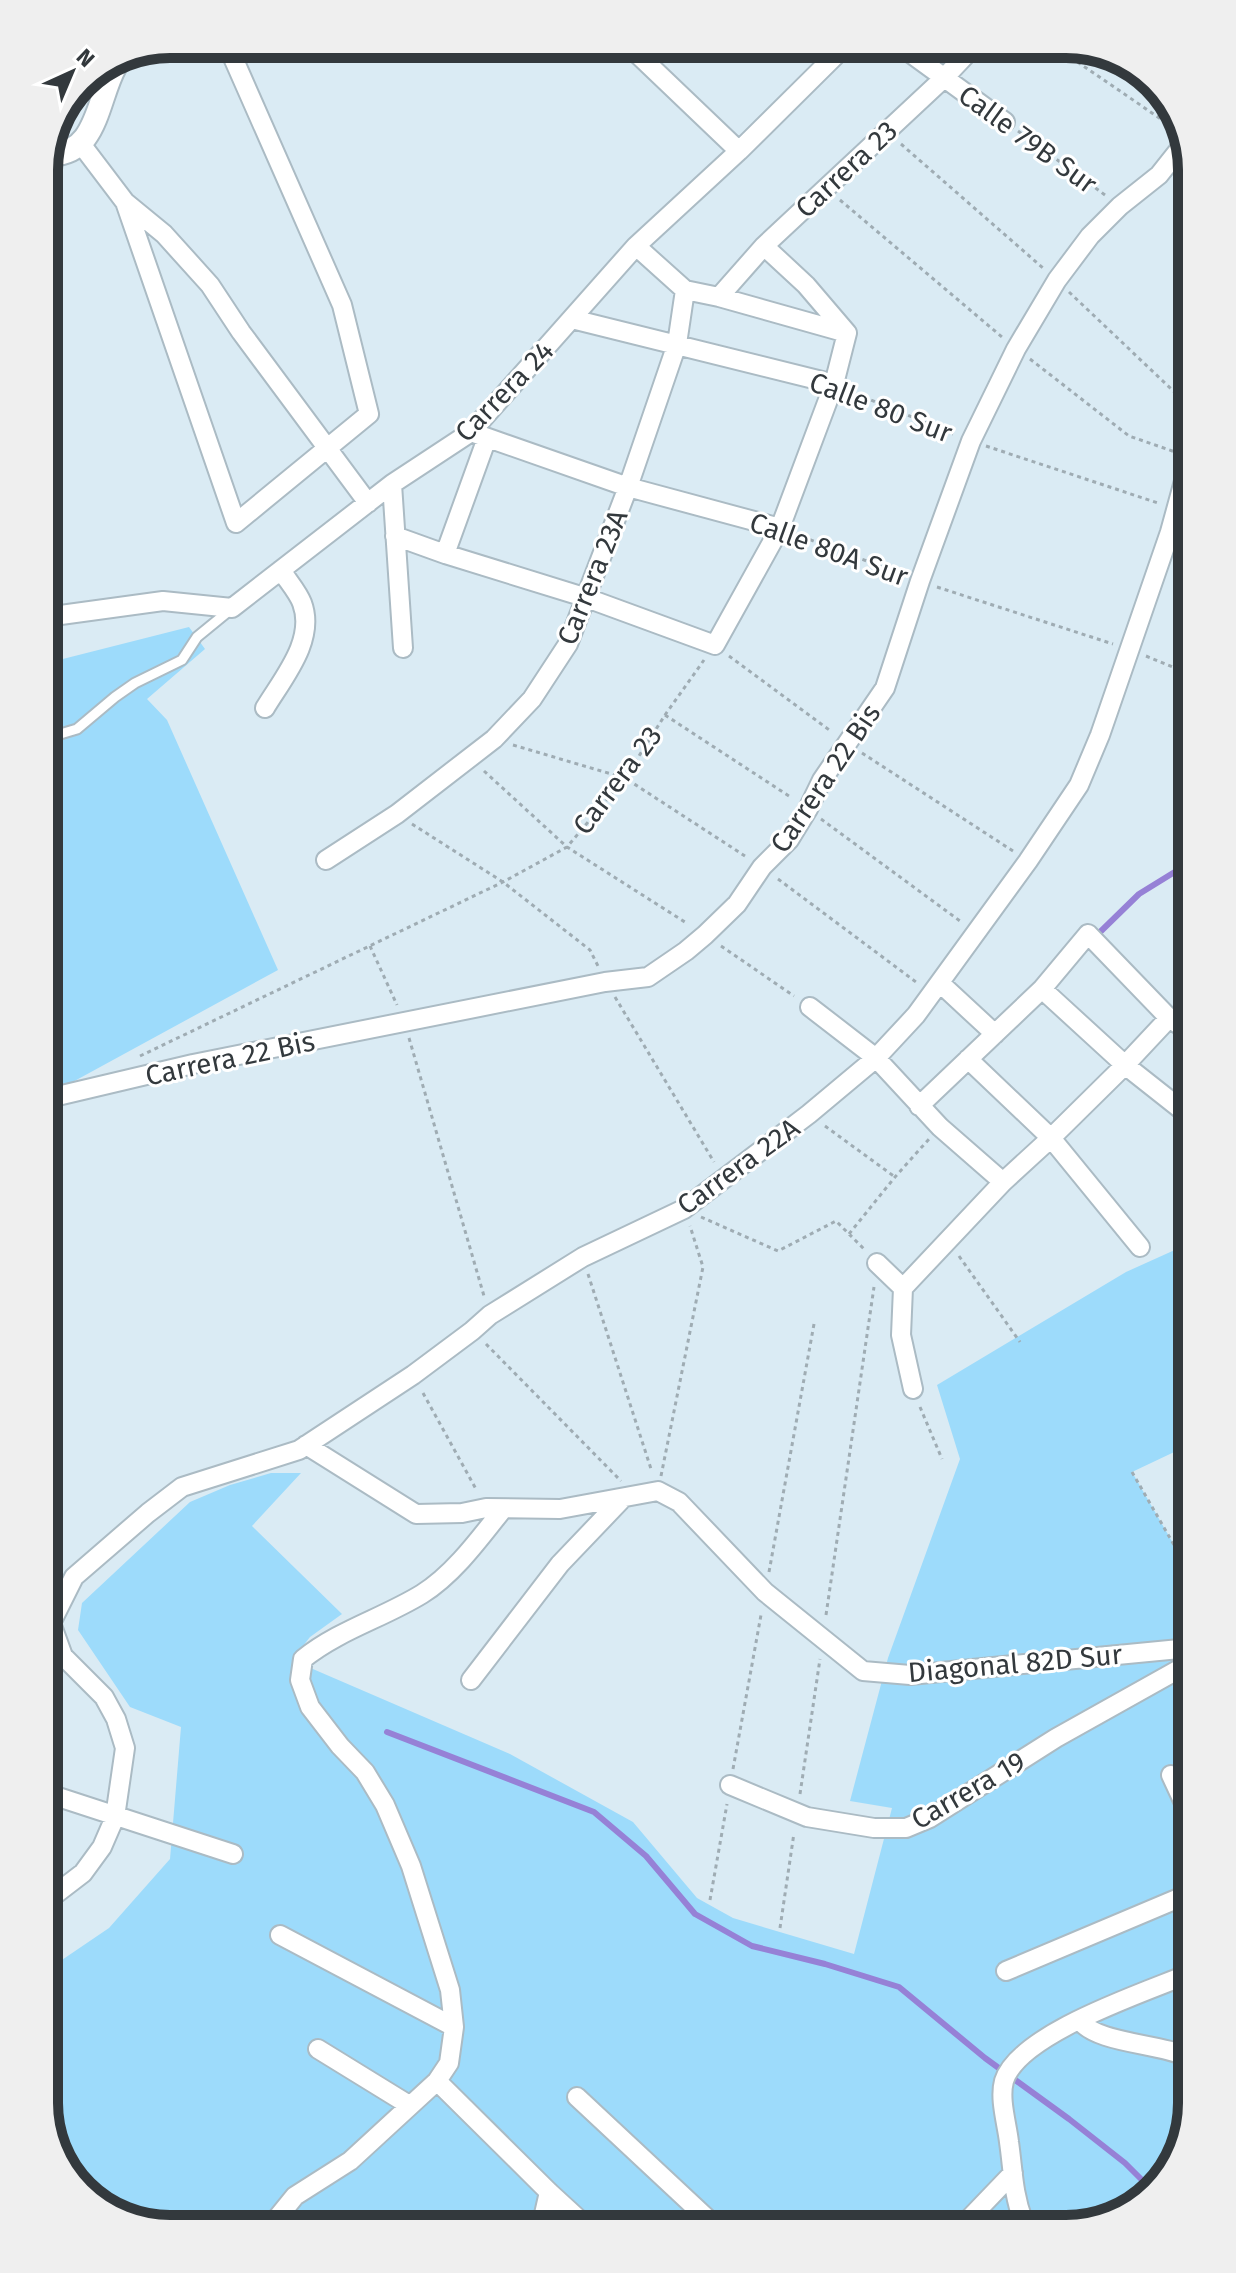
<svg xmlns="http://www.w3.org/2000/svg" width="1236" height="2273" viewBox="0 0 1236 2273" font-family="'Fira Sans',sans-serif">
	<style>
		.green { fill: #9ddbfb }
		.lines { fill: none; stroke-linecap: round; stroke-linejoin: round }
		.stream { stroke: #9681d6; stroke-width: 6 }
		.service-casing { stroke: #abbbc4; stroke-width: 13 }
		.minor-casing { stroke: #abbbc4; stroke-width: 22 }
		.tertiary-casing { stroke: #abbbc4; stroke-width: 26 }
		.path { stroke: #9facb3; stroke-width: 3; stroke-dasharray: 4 4; stroke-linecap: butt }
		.service { stroke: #fff; stroke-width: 9 }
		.minor { stroke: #fff; stroke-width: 18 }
		.tertiary { stroke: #fff; stroke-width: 22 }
		.labels { text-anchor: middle; stroke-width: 6; stroke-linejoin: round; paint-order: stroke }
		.street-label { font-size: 28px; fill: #33393d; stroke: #fff }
		.rim { fill: none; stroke: #33393d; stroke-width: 10 }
	</style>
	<rect width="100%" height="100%" fill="#daebf4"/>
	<!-- green -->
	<path class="green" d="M189 627 205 649 147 699 167 720 278 970 58 1090 49 1093 47 663Z
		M1188 1244 1189 1445 1132 1472 1189 1571 1192 2103 1171 2173 1115 2219 162 2229 100 2208 54 2152 53 1966 109 1928 170 1859 181 1727 130 1707 78 1630 82 1603 190 1502 230 1485 271 1473H301L252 1526 342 1614 310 1637 292 1660 510 1754 633 1822 697 1898 733 1918 854 1954 892 1808 850 1801 888 1658 960 1459 937 1385 1126 1272Z"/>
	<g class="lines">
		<!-- stream -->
		<path class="stream" d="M1097 935 1139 894 1186 865
			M387 1732 594 1812 646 1856 695 1914 752 1946 825 1964 899 1987 985 2058 1069 2119 1125 2163 1151 2189"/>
		<!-- service casing -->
		<g class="service-casing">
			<path id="service" d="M47 738 77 729 115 697 135 683 182 660 197 637 230 610"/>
		</g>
		<!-- minor casing -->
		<g class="minor-casing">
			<path id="minor" d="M627 44 739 151
				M898 44 1005 122
				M85 79 103 95
				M81 144 125 202 164 234 210 285 241 332 368 503
				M125 202 236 523 369 414 342 305 227 44
				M636 246 685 290 719 297 847 333
				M764 246 806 285 847 333
				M719 297 764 246 944 78 976 44
				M572 319 834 384
				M471 432 628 487 780 528
				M392 484 403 648
				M395 536 445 554 584 597 715 645 780 528 834 384 847 333
				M445 554 487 438
				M46 617 163 601 232 608 392 484 471 432 636 246 739 151 847 44
				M265 708C283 678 316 640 302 603 298 592 287 580 281 570
				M326 860 397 814 494 739 532 699 568 644 628 487 677 344 685 290
				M940 983 995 1034
				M1042 989 1125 1065 1187 1114
				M810 1007 876 1058 940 1127 1003 1182
				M968 1059 1051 1138 1140 1247
				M49 1098 193 1064 605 982 648 977 686 951 705 935 737 904 762 867 789 840 808 809 822 780 885 688 920 581 971 441 1016 349 1057 280 1090 236 1120 206 1159 175 1182 146
				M919 1106 1042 989 1088 934 1169 1018 1187 1030
				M877 1263 903 1288 1003 1182 1051 1138 1125 1065 1169 1018
				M903 1288 901 1335 913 1389
				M306 1445 416 1514 462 1513 486 1508 560 1509 658 1491 679 1502 765 1592 863 1671 910 1675 1190 1648
				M51 1623 74 1577 148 1513 182 1487 299 1450 413 1375 472 1331 490 1315 583 1257 684 1209 809 1114 876 1058 916 1015 1028 861 1079 785 1100 735 1170 532 1184 481
				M51 1623 63 1656 104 1697 116 1719 125 1748 115 1817 102 1847 83 1873 53 1896
				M471 1680 560 1564 623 1498
				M1171 1775 1191 1818
				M730 1785 807 1817 874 1828H906L930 1818 1056 1738 1190 1663
				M52 1795 233 1854
				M280 1935 454 2027
				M1006 1971 1191 1893
				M1079 2020C1099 2045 1160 2042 1192 2059
				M318 2049 409 2105
				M437 2081 549 2192 585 2225
				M577 2097 712 2223
				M1105 2218 1106 2219
				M1023 2220C1013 2194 1013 2170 1009 2142 1007 2124 999 2099 1004 2081 1019 2033 1146 1992 1191 1973
				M967 2221 1013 2173
				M546 2225 544 2214 549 2192
				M269 2228 295 2196 350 2161 437 2081 449 2063 454 2027 450 1990 411 1866 385 1805 365 1772 340 1746 310 1707 300 1680 303 1659C339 1630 383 1618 422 1594 454 1574 480 1538 503 1509"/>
		</g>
		<!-- tertiary casing -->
		<g class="tertiary-casing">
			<path id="tertiary" d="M48 154C97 157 97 100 115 67"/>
		</g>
		<!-- path -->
		<path class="path" d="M1051 44 1177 130
			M1018 131 1105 195
			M901 144 1043 268
			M840 200 1002 337
			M1069 292 1184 401
			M1030 359 1129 436 1184 455
			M849 391 953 434
			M986 446 1158 503
			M795 534 904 575
			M937 587 1113 644
			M729 656 832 732
			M1146 656 1185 672
			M665 715 792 798
			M513 745 625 778 745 856
			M862 753 1013 851
			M484 771 567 847 688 924
			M821 819 960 921
			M412 824 503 882 590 950 598 966
			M778 879 916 982
			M370 946 397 1005
			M721 946 794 996
			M615 997 714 1162
			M409 1038 484 1296
			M140 1056 503 882 567 847 625 778 665 715 704 660
			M825 1126 895 1177
			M701 1217 778 1251 836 1221 864 1249
			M849 1234 895 1177 929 1139
			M959 1256 1020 1342
			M588 1274 652 1472
			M486 1344 621 1481
			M423 1393 477 1491
			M920 1407 942 1459
			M1188 1423 1189 1424
			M1132 1472 1189 1571
			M661 1476 703 1267 690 1226
			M769 1572 814 1324
			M826 1615 874 1287
			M733 1769 761 1615
			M800 1794 820 1659
			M710 1900 727 1804
			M780 1928 794 1833"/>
		<!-- service -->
		<use href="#service" class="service"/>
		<!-- minor -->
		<use href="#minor" class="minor"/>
		<!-- tertiary -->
		<use href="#tertiary" class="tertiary"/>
	</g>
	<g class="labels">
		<!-- street labels -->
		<g class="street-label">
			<text transform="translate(1028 139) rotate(36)" y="10">Calle 79B Sur</text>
			<text transform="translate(846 169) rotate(-43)" y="10">Carrera 23</text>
			<text transform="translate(504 391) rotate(-46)" y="10">Carrera 24</text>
			<text transform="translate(881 407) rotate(21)" y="10">Calle 80 Sur</text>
			<text transform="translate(829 549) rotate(20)" y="10">Calle 80A Sur</text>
			<text transform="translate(592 577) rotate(-68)" y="10">Carrera 23A</text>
			<text transform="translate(825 778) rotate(-56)" y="10">Carrera 22 Bis</text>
			<text transform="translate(617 780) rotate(-53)" y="10">Carrera 23</text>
			<text transform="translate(230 1058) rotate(-12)" y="10">Carrera 22 Bis</text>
			<text transform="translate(738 1166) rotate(-36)" y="10">Carrera 22A</text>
			<text transform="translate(1015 1663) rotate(-5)" y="10">Diagonal 82D Sur</text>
			<text transform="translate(968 1790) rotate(-30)" y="10">Carrera 19</text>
		</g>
	</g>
	<!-- crop -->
	<path d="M0 0H1236V2273H0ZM170 58H1066A112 112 0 0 1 1178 170V2103A112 112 0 0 1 1066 2215H170A112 112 0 0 1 58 2103V170A112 112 0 0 1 170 58Z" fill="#efefef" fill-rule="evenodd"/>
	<path class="rim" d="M170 58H1066A112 112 0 0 1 1178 170V2103A112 112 0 0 1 1066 2215H170A112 112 0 0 1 58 2103V170A112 112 0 0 1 170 58Z"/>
	<!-- north arrow -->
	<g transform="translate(72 72) rotate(44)" stroke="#ffffff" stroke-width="6" paint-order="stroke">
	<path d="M0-6L14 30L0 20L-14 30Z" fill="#33393d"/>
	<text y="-12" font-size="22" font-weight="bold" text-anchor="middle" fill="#33393d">N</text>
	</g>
</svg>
